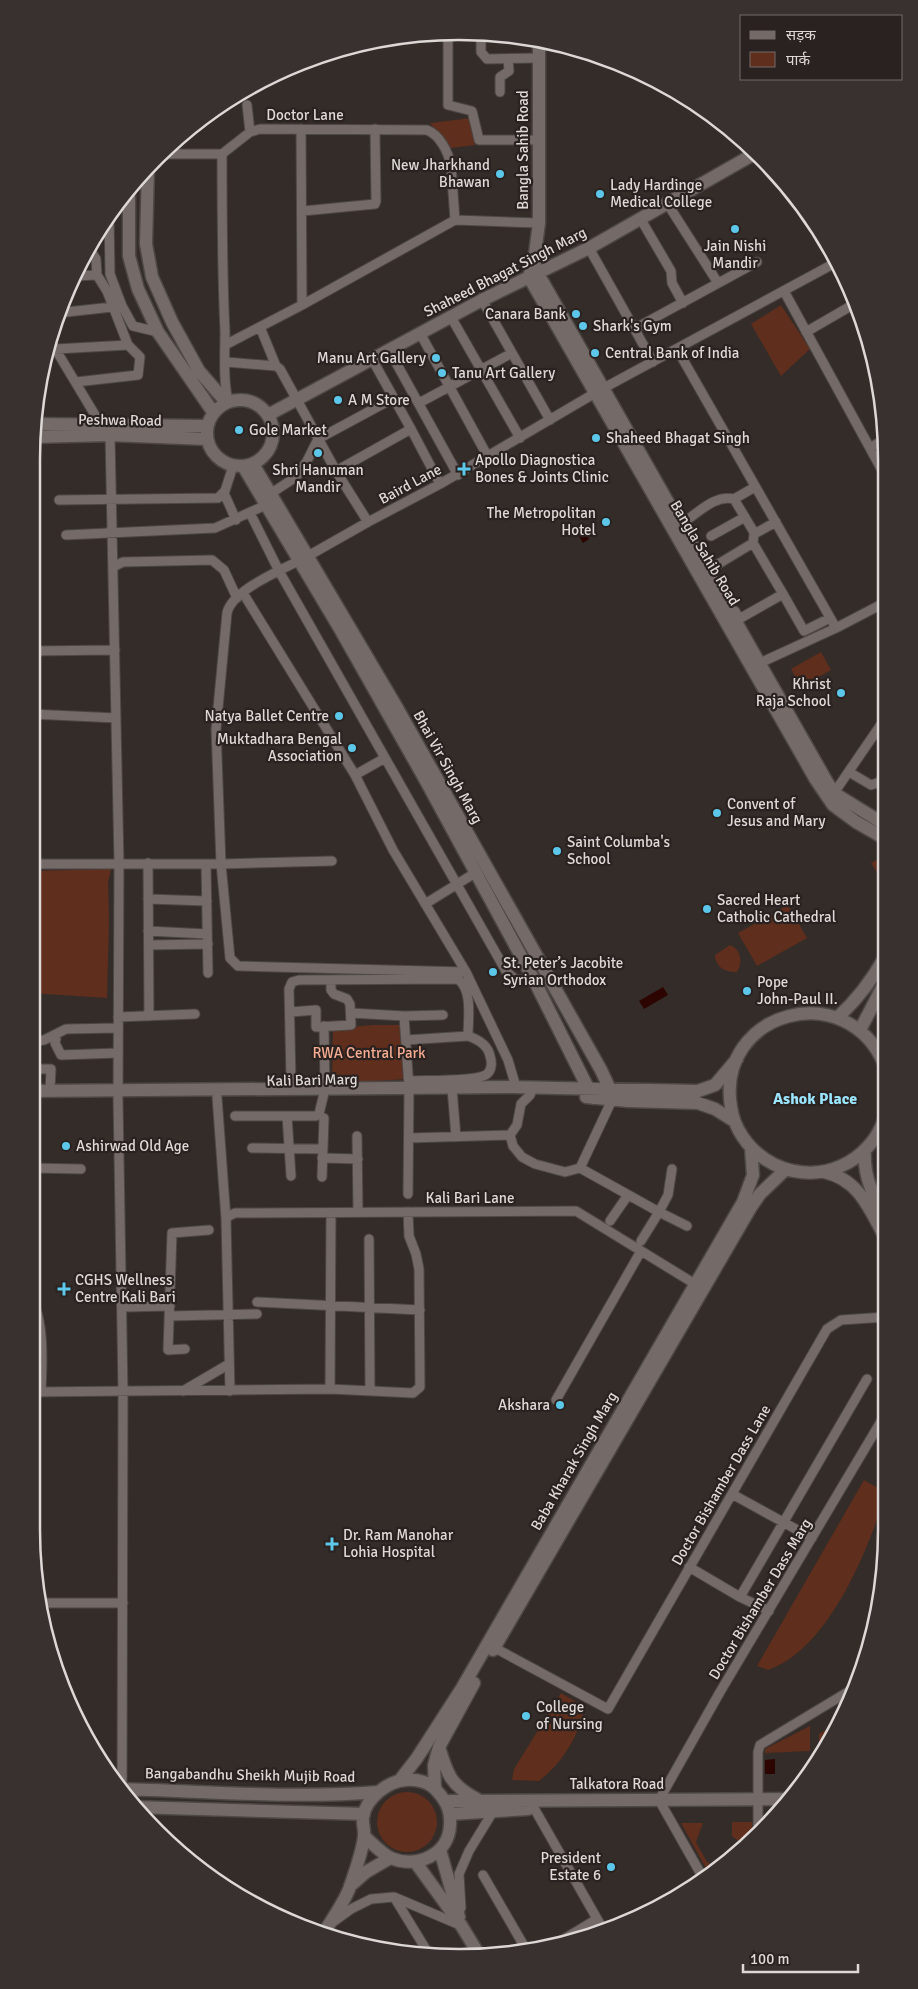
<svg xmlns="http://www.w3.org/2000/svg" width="918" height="1989" viewBox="0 0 918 1989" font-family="Signika,'Noto Sans Devanagari',sans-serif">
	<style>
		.green { fill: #5f2e1c }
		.water { fill: #2d0500 }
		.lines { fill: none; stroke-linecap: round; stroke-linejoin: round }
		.street-casing { stroke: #4d4745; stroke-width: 11 }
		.secondary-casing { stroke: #4d4745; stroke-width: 15 }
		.street { stroke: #746b68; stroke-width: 9 }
		.secondary { stroke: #746b68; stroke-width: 12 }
		.poi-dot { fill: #5cc7e8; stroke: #2a2220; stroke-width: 2 }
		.labels { text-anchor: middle; stroke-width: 4.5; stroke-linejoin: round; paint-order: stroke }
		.street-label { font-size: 15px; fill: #ddd8d6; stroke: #2a2220 }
		.poi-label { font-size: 15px; fill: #ddd8d6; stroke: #2a2220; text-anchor: start }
		.park-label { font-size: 15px; fill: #f6ad92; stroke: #2a2220 }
		.neighbourhood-label { font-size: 16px; font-weight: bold; fill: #9be4fd; stroke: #2a2220 }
		.rim { fill: none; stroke: #ddd8d6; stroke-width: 2.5 }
	</style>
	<rect width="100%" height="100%" fill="#342c29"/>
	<!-- green -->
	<path class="green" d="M471 118 475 145 451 148 430 123Z
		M781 305 810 349 781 376 751 324Z
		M821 652 831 670 801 687 791 669Z
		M885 855V885L871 863Z
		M111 869 108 883 109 920 107 998 31 993V871Z
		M788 905 807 938 757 966 738 933Z
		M730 945C741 949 743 963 737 972 725 973 715 966 715 955Z
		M374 1025H406V1079L332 1084 333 1028Z
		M864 1480 878 1488C879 1495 880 1502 879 1508 878 1521 871 1535 866 1548 848 1591 815 1654 768 1670L757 1666Z
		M561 1693 585 1707C578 1737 564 1761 539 1781L512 1780 514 1769Z
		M835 1724 821 1748H819V1734Z
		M810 1726V1751L765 1753V1749Z
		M377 1822a30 30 0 1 1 60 0a30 30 0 1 1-60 0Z
		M732 1822H752V1836L742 1844 732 1836Z
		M681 1823H703L696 1842 707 1862 715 1866 708 1872Z"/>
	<!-- water -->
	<path class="water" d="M581 524 589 539 583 543 574 528Z
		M663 987 668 995 644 1009 639 1001Z
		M775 1759V1774H765V1760Z"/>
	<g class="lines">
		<!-- street casing -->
		<g class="street-casing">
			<path id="street" d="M448 32V105L472 111 479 140H538
				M481 33V52L487 59 539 58
				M500 92V77L509 71 508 59
				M247 105 250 132
				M301 129 302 305
				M159 154H222
				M222 154 250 132 260 129 427 130C440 135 448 152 451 165L455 220
				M222 154C222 213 222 272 225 331 225 355 223 378 228 401
				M667 203 718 283
				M303 211 375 204 376 201 375 129
				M109 214 110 274 122 306 133 326 158 332
				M640 218 671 271 672 283 683 303
				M89 248 96 259 97 275 107 291 128 345
				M589 248 653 362
				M74 276 97 275
				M784 291 883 472
				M482 300 550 420
				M58 313 112 307
				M451 317 520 438
				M260 327 276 366
				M634 329 757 262
				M806 332 856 303
				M420 333 488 457
				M50 340 101 425
				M225 345 302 305 455 220 539 223
				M56 349 128 345 140 357 138 375 76 382
				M677 349 836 628
				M389 350 458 475
				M226 362 276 366 280 369 336 471 368 522
				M419 403 512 353
				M411 429 440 484
				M110 435 119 863 118 1098 123 1392 122 1789
				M870 448 883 440
				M336 471 411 429 372 359
				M224 493 236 520
				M270 494 296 477 307 461 318 439 394 398
				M734 499 755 534
				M59 500 218 498 225 491 233 466
				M250 513 279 571 506 971 515 979 536 983
				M689 530 684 522C699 512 716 494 734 499L755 487
				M66 535 215 528 266 505
				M711 536 745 517
				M308 556 368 522 440 484 602 389 835 263
				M300 560C280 571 232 590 227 613L216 729 221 864 230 958 238 966 466 972
				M715 566 753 543
				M113 567 123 562 212 560 224 570 237 598
				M243 593 355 775 393 850 466 972 508 1060 516 1087
				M783 594 804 631 830 618
				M735 611 739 619 783 594 753 543 754 534 776 522
				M31 651 115 650
				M760 663 836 628 884 603
				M31 714 116 718
				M849 772 871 785 880 782
				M355 775 385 758
				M884 785 880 782 884 773
				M834 793 884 720
				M148 863 149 1016
				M31 864H221L332 861
				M206 864 208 973
				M148 899 207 901
				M425 904 475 873
				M148 931 207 934
				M149 945 208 944
				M291 1012 316 1010V1027L351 1025 350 1004 347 999 334 994 331 990V980
				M351 1013 404 1016 443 1015
				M404 1016 409 1088 408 1194
				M118 1017 195 1014
				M56 1039 55 1043 61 1055 118 1053
				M406 1040 468 1036C477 1039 488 1045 490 1056 492 1062 492 1070 487 1074 477 1082 424 1080 409 1081
				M31 1042 44 1040 66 1029 118 1028
				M31 1069H51L50 1091
				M291 1080 289 989 292 982 299 980 458 979C473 991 468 1018 468 1036
				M452 1088 456 1137
				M217 1097 226 1219 230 1391
				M612 1100 580 1168 659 1212 641 1241
				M235 1116H316L319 1114 325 1089 324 1026
				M287 1116 291 1176
				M510 1135 513 1146 522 1157 535 1164 565 1172 580 1168
				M357 1136 358 1212
				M409 1138 510 1135 517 1125 521 1104 530 1095 533 1088
				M252 1148 323 1149
				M322 1158 358 1159
				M31 1168 81 1169
				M672 1169 668 1195 659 1212 687 1226
				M322 1177 324 1118
				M226 1219 229 1216 235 1213 576 1211 695 1284
				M610 1221 628 1195
				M369 1239 370 1391
				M31 1298C45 1321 42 1366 41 1392
				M257 1302 420 1310
				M128 1307 170 1306
				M170 1316 257 1314
				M185 1349 168 1350 172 1233 209 1230
				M330 1389 331 1213
				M183 1391 229 1364
				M31 1392 330 1389 413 1393 420 1387 419 1269 416 1254 409 1236 408 1212
				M556 1400 641 1251
				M732 1494 812 1538
				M689 1567 740 1597 769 1611
				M740 1597 867 1379
				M43 1603H123
				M495 1648 608 1709 827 1329 841 1320 886 1317
				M534 1808 604 1931
				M758 1830V1752L760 1745 856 1687
				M483 1875 527 1951
				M702 1876 659 1800 720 1692 886 1413
				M394 1897 427 1951
				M461 1908 459 1874 469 1851 494 1810
				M333 1922 351 1909 371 1899 394 1897 460 1925
				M554 1945 597 1919"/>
		</g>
		<!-- secondary casing -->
		<g class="secondary-casing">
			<path id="secondary" d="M148 167 146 244 152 277 172 322 199 371 226 402
				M129 190V256L138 289 158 332 213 412
				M534 261 539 223V39
				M207 433a33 33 0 1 1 66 0a33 33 0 1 1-66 0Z
				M268 415 482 300 589 248 754 154
				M35 424 207 426
				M33 437 110 435 206 439
				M253 464 396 706 601 1070 615 1100
				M243 466 340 629 426 781 534 980 593 1098
				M884 824 834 793 827 782 537 272 534 261 529 277 816 780 833 805 856 822 884 838
				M837 1018C857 1000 872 980 885 957
				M860 1030 885 982
				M885 1066C848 975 715 1011 731 1107 734 1128 747 1147 765 1159 787 1174 817 1177 841 1166 862 1157 878 1139 885 1117
				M31 1091 510 1087 698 1091 715 1085 737 1059
				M586 1097 628 1101 698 1103 715 1109 734 1121
				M865 1150C863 1176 873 1196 886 1218
				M824 1172C859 1179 870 1210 886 1239
				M493 1650 751 1207 760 1194 786 1169
				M439 1747C447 1774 451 1786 477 1799
				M400 1780 417 1758 462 1688 743 1202 753 1175 751 1148
				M435 1788 434 1765 439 1747 474 1683
				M121 1789C205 1791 294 1799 378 1792
				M446 1801 789 1799
				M134 1807 364 1814
				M451 1814 528 1809
				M440 1850 459 1917
				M416 1863 461 1925 478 1953
				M350 1886 366 1872 390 1858
				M325 1931C334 1916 346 1900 351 1884 355 1871 363 1850 364 1836 365 1830 362 1824 363 1817 366 1798 388 1781 406 1780 417 1779 430 1782 437 1791 447 1802 451 1811 450 1825 449 1855 416 1869 391 1858 382 1854 372 1843 364 1836"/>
		</g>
		<!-- street -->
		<use href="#street" class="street"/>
		<!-- secondary -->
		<use href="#secondary" class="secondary"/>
	</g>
	<!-- markers -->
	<g class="poi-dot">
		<circle cx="500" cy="174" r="5"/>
		<circle cx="600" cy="194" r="5"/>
		<circle cx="735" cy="229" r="5"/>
		<circle cx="576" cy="314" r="5"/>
		<circle cx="583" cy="326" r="5"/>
		<circle cx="595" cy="353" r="5"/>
		<circle cx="436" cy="358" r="5"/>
		<circle cx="442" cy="373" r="5"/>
		<circle cx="338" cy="400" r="5"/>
		<circle cx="239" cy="430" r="5"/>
		<circle cx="596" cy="438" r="5"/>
		<circle cx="318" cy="453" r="5"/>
		<path d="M461.5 461.5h5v5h5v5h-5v5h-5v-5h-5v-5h5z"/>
		<circle cx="606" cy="522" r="5"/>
		<circle cx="841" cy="693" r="5"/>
		<circle cx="339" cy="716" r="5"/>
		<circle cx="352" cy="748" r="5"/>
		<circle cx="717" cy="813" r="5"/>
		<circle cx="557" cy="851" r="5"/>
		<circle cx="707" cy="909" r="5"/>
		<circle cx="493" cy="972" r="5"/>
		<circle cx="747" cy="991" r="5"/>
		<circle cx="66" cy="1146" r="5"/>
		<path d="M61.5 1281.5h5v5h5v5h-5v5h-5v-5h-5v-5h5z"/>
		<circle cx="560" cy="1405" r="5"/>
		<path d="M329.5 1536.5h5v5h5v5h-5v5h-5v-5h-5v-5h5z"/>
		<circle cx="526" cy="1716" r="5"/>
		<circle cx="611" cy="1867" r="5"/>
	</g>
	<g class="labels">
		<!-- street labels -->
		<g class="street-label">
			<text x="305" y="120">Doctor Lane</text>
			<text transform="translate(523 150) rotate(-90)" y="5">Bangla Sahib Road</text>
			<text transform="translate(505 272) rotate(-27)" y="5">Shaheed Bhagat Singh Marg</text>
			<text transform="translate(120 420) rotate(1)" y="5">Peshwa Road</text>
			<text transform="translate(410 484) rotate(-28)" y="5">Baird Lane</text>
			<text transform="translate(705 553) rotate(59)" y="5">Bangla Sahib Road</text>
			<text transform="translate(448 767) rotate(61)" y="5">Bhai Vir Singh Marg</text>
			<text transform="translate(312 1080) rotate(-1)" y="5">Kali Bari Marg</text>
			<text x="470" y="1203">Kali Bari Lane</text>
			<text transform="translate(574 1461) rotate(-60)" y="5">Baba Kharak Singh Marg</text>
			<text transform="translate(721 1485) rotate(-60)" y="5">Doctor Bishamber Dass Lane</text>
			<text transform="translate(760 1599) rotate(-59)" y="5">Doctor Bishamber Dass Marg</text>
			<text transform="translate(250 1775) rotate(1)" y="5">Bangabandhu Sheikh Mujib Road</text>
			<text x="617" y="1789">Talkatora Road</text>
		</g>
		<!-- poi labels -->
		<g class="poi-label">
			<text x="490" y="170" text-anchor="end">New Jharkhand<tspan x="490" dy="17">Bhawan</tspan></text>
			<text x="610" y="190">Lady Hardinge<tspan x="610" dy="17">Medical College</tspan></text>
			<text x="735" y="251" text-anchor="middle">Jain Nishi<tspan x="735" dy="17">Mandir</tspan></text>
			<text x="566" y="319" text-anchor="end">Canara Bank</text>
			<text x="593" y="331">Shark's Gym</text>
			<text x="605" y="358">Central Bank of India</text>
			<text x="426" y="363" text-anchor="end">Manu Art Gallery</text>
			<text x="452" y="378">Tanu Art Gallery</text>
			<text x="348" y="405">A M Store</text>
			<text x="249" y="435">Gole Market</text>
			<text x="606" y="443">Shaheed Bhagat Singh</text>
			<text x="475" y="465">Apollo Diagnostica<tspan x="475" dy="17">Bones &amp; Joints Clinic</tspan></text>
			<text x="318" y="475" text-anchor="middle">Shri Hanuman<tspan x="318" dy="17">Mandir</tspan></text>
			<text x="596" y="518" text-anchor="end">The Metropolitan<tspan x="596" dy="17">Hotel</tspan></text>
			<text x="831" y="689" text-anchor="end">Khrist<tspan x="831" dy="17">Raja School</tspan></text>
			<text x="329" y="721" text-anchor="end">Natya Ballet Centre</text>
			<text x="342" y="744" text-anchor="end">Muktadhara Bengal<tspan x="342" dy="17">Association</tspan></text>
			<text x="727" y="809">Convent of<tspan x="727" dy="17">Jesus and Mary</tspan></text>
			<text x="567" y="847">Saint Columba's<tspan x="567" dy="17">School</tspan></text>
			<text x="717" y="905">Sacred Heart<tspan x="717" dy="17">Catholic Cathedral</tspan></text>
			<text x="503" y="968">St. Peter’s Jacobite<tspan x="503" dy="17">Syrian Orthodox</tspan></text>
			<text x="757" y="987">Pope<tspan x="757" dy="17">John-Paul II.</tspan></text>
			<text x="76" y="1151">Ashirwad Old Age</text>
			<text x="75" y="1285">CGHS Wellness<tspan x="75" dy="17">Centre Kali Bari</tspan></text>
			<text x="550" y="1410" text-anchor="end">Akshara</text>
			<text x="343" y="1540">Dr. Ram Manohar<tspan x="343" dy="17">Lohia Hospital</tspan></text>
			<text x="536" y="1712">College<tspan x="536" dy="17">of Nursing</tspan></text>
			<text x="601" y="1863" text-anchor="end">President<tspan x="601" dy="17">Estate 6</tspan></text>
		</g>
		<!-- park labels -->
		<g class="park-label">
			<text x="369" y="1058">RWA Central Park</text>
		</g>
		<!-- neighbourhood labels -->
		<g class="neighbourhood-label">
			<text x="815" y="1104">Ashok Place</text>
		</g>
	</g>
	<!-- crop -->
	<path d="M0 0H918V1989H0ZM459 40H459A419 419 0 0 1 878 459V1530A419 419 0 0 1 459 1949H459A419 419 0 0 1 40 1530V459A419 419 0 0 1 459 40Z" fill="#38312f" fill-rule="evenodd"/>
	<path class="rim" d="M459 40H459A419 419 0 0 1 878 459V1530A419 419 0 0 1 459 1949H459A419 419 0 0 1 40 1530V459A419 419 0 0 1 459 40Z"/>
	<!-- legend -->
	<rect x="740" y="15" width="162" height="65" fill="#2a2220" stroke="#726b69"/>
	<rect x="750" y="31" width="25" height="8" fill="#746b68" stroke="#726b69"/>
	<text x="786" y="40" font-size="15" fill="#ddd8d6">सड़क</text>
	<rect x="750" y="52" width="25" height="15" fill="#5f2e1c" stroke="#726b69"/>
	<text x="786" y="65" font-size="15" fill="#ddd8d6">पार्क</text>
	<!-- scale -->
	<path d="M743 1964v8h115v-8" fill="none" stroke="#ddd8d6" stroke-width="2.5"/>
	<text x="750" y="1964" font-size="15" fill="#ddd8d6" stroke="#2a2220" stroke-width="4" paint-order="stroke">100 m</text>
</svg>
